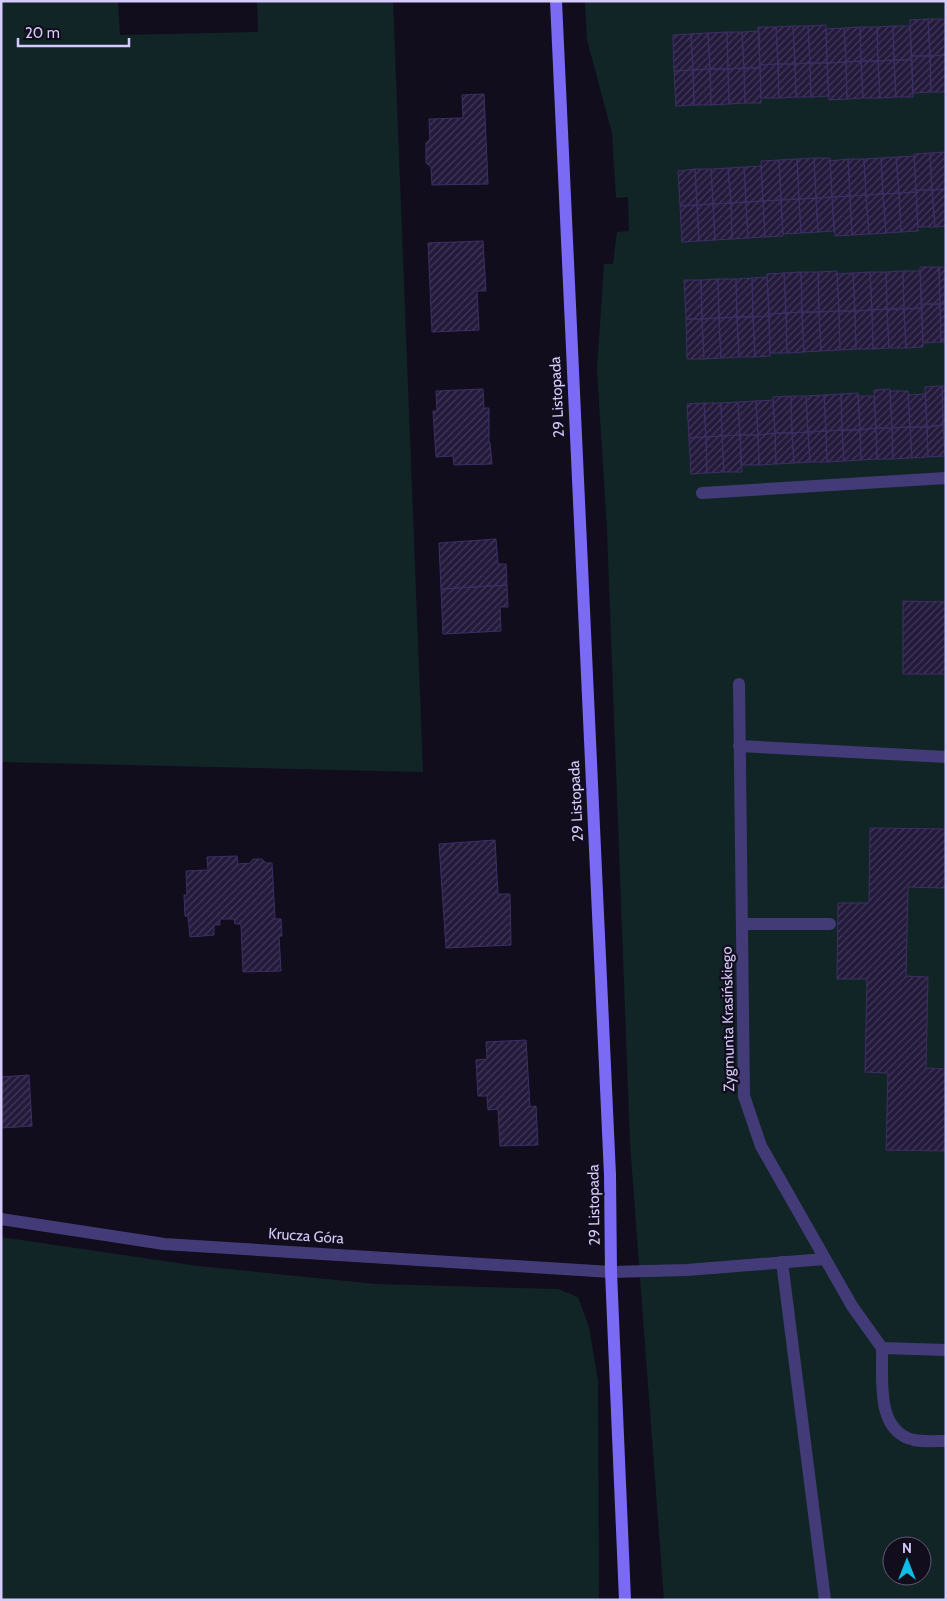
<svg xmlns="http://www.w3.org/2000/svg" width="947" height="1601" viewBox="0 0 947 1601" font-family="Cabin,sans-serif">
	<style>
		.green { fill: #112526; fill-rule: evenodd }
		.building { fill: url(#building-hatch); stroke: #3e2e67 }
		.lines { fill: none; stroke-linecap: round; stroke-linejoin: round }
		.lane { stroke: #433b78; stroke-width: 12 }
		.street { stroke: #433b78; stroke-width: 12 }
		.secondary { stroke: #7a6af4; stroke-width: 12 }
		.labels { text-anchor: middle; stroke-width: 4.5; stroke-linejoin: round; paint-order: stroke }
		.street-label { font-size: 15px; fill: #d6ccfb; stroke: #110d1d }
	</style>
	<defs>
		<pattern id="building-hatch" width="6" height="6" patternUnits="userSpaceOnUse" patternTransform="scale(1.25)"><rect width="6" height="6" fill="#241a3c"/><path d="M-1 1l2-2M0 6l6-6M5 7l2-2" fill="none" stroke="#433a59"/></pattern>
	</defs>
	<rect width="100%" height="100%" fill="#110d1d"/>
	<!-- green -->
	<path class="green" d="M1 1H118L120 35 258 32 257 1H393L423 772 1 762Z
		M585 1H946V1600H664L630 1143 607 530 597 370 604 264H613L617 232 629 231 628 197 616 198 612 133 587 40ZM892 1546H922V1576H892Z
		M1 1237 198 1266 376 1284 558 1289 578 1297 589 1327 598 1381 599 1600H1Z"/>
	<!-- building -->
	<path class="building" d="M928 19H946V55L930 56Z
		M928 19 930 56H911L910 20Z
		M826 25 827 63H810L808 26Z
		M793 26 795 64H778L776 27Z
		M793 26H808L810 63 795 64Z
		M893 26 894 60 878 61 877 27Z
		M893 26H910L912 60H894Z
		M758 27H776L778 64 760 65Z
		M860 27H877L878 61H861Z
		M860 27 861 61 846 62 844 28Z
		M844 28 846 62 827 63 826 29Z
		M759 31 760 68H744L742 32Z
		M727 32H742L744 68 728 69Z
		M727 32 728 69H710L708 33Z
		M708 33 710 69 693 70 691 34Z
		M691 34 693 70 674 71 673 35Z
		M946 55V92H931L930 56Z
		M911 56H930L931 92 913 93Z
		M894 60 896 97 880 98 878 61Z
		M894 60H912L913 97H896Z
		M861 61H878L880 98H863Z
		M861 61 863 98 847 99 846 62Z
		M846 62 847 99 829 100 827 63Z
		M810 63 811 97H796L795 64Z
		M810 63H827L829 96 811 97Z
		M778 64H795L796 97 779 98Z
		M778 64 779 98H761L760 65Z
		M744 68 745 103 729 104 728 69Z
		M744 68H760L761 103H745Z
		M710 69 711 105H694L693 70Z
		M710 69H728L729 104 711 105Z
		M693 70 694 105 676 106 674 71Z
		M484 94 488 184 432 185 431 167 426 163V143L430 139 429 119 463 118 462 95Z
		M946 152V189L932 190 930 153Z
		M930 153 932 190H916L914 154Z
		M914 156 916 192 899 193 896 157Z
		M896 157 899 193 883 194 881 158Z
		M814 158 816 198 799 199 797 159Z
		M814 158H830L832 197 816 198Z
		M881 158 883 194 866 195 864 159Z
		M797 159 799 199 781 200 779 160Z
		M848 159H864L866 195 850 196Z
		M848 159 850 196 832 197 830 161Z
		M779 160 781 200 763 201 761 161Z
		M761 166 763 201 746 202 744 167Z
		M744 167 746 202 731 203 728 168Z
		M728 168 731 203 713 204 711 169Z
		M695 169H711L713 204 697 205Z
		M695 169 697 205 680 206 678 171Z
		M946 189V226L935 227 932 190Z
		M916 190H932L935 227H918Z
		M916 192 918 231 901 232 899 193Z
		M899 193 901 232 886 233 883 194Z
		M883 194 886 233 869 234 866 195Z
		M866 195 869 234 852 235 850 196Z
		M850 196 852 235 835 236 832 197Z
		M832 197 834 231 818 232 816 198Z
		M816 198 818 232 801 233 799 199Z
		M799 199 801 233 783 234 781 200Z
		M781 200 783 236 765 237 763 201Z
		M763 201 765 237 748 238 746 202Z
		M746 202 748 238 732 239 731 203Z
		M731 203 732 239 715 240 713 204Z
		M713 204 715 240 699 241 697 205Z
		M697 205 699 241 682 242 680 206Z
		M483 241 486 291H477L479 330 432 332 428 243Z
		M920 267H939L940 304H921Z
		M939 267H946V304H940Z
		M837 271 839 311 819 312 818 272Z
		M903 271 904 309H887L886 272Z
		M903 271H920L922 308 904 309Z
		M801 272H818L819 312H802Z
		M801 272 802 312 786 313 784 273Z
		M870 272 872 310 855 311 853 273Z
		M870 272H886L887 309 872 310Z
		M784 273 786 313 769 314 767 274Z
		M853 273 855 311H839L837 274Z
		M767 277 769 316 753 317 752 278Z
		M752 278 753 317H737L736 279Z
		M718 279 719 318 702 319 701 280Z
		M718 279H736L737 317 719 318Z
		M684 280H701L702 319H686Z
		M921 304H940L941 342 923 343Z
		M940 304H946V342H941Z
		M922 308 923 347 906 348 904 309Z
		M887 309H904L906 348H889Z
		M887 309 889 348 873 349 872 310Z
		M872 310 873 349H856L855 311Z
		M839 311 840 350 821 351 819 312Z
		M839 311H855L856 349 840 350Z
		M802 312 804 352 787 353 786 313Z
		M802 312H819L821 351 804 352Z
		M786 313 787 353H770L769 314Z
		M769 316 770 356 755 357 753 317Z
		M737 317 739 357 721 358 719 318Z
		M737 317H753L755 357H739Z
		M719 318 721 358 704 359 702 319Z
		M686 319H702L704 359H687Z
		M942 386H946V425H943Z
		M942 386 943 425 927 427 925 387Z
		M483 389 484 408H489V443H490L492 464 454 465 453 456 436 457 433 411H437L436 391Z
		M890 389 892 428H876L874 390Z
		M890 391H908L910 427 892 428Z
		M858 393 860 430H842L841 394Z
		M841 394 842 430 826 431 824 395Z
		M925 394 927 427H910L908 395Z
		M824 395 826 431 808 432 806 396Z
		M791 396H806L808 432 792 433Z
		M791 396 792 433H775L773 397Z
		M858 396H874L876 428 860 430Z
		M773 400 775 433 758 435 756 401Z
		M756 401 758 435H740L738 402Z
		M738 402 740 435 722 436 721 403Z
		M704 403 706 437 689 438 687 404Z
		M704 403H721L722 436 706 437Z
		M943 425 945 456 928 457 927 427Z
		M910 427H927L928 457 912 458Z
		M910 427 912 458 893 459 892 428Z
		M876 428 877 459 861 460 860 430Z
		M876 428H892L893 459H877Z
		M842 430 844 461 827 462 826 431Z
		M842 430H860L861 460 844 461Z
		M826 431 827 462H810L808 432Z
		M808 432 810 462 794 463 792 433Z
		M775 433 776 464 759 465 758 435Z
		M775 433H792L794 463 776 464Z
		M740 435H758L759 465H741Z
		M740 435 742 472H724L722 436Z
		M722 436 724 472 707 473 706 437Z
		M706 437 707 473 691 474 689 438Z
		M496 539 498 564H506L507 585 441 589 439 543Z
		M507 585 508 607H500L501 631 443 634 441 589Z
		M903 601 946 602V674H903Z
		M870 828 946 829V888L908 887 906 976 928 977 926 1068 946 1069V1151L886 1150 888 1073 865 1072 867 979H837L838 903H869Z
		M495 840 498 894H510L511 945 446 948 439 844Z
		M237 856 238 864 250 863 253 859H262L266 863H272L275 919H281L282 936H279L281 971 243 972 241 924H235L234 919H220V925H214V935L190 937 188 916H185L184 895H187L186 871 208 870 207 857Z
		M526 1040 530 1107 536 1106 538 1145 500 1146 498 1109 488 1110 487 1096H478L476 1060 487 1059 486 1042Z
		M29 1075 32 1126 1 1128V1135V1077Z"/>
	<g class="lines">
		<!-- lane -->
		<path class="lane" d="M702 493 946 478
			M739 684 744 1096 761 1146 852 1306 882 1348
			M739 746 946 757
			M742 924H830
			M782 1262 825 1600
			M882 1348C883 1379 875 1431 914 1440 924 1442 936 1441 946 1441
			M882 1348 946 1350"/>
		<!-- street -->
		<path class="street" d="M1 1219 164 1244 611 1272 687 1270 825 1259"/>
		<!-- secondary -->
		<path class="secondary" d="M556 1 610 1175 611 1272 625 1600"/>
	</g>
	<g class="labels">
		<!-- street labels -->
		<g class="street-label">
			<text transform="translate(557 397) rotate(-93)" y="5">29 Listopada</text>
			<text transform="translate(576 801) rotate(-93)" y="5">29 Listopada</text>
			<text transform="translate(728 1019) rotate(-91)" y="5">Zygmunta Krasińskiego</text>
			<text transform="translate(594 1205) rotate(-91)" y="5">29 Listopada</text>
			<text transform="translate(306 1236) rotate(4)" y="5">Krucza Góra</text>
		</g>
	</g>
	<!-- border -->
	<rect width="947" height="1601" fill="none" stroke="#d6ccfb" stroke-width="5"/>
	<!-- north arrow -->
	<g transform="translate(907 1561)"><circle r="24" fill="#110d1d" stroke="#605976"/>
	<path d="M0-4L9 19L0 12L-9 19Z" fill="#10bce3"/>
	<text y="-8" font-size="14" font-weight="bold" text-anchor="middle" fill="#d6ccfb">N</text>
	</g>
	<!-- scale -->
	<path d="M18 38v8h111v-8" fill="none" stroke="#d6ccfb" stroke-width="2.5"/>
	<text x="25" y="38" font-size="15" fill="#d6ccfb" stroke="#110d1d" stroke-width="4" paint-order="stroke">20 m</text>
</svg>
